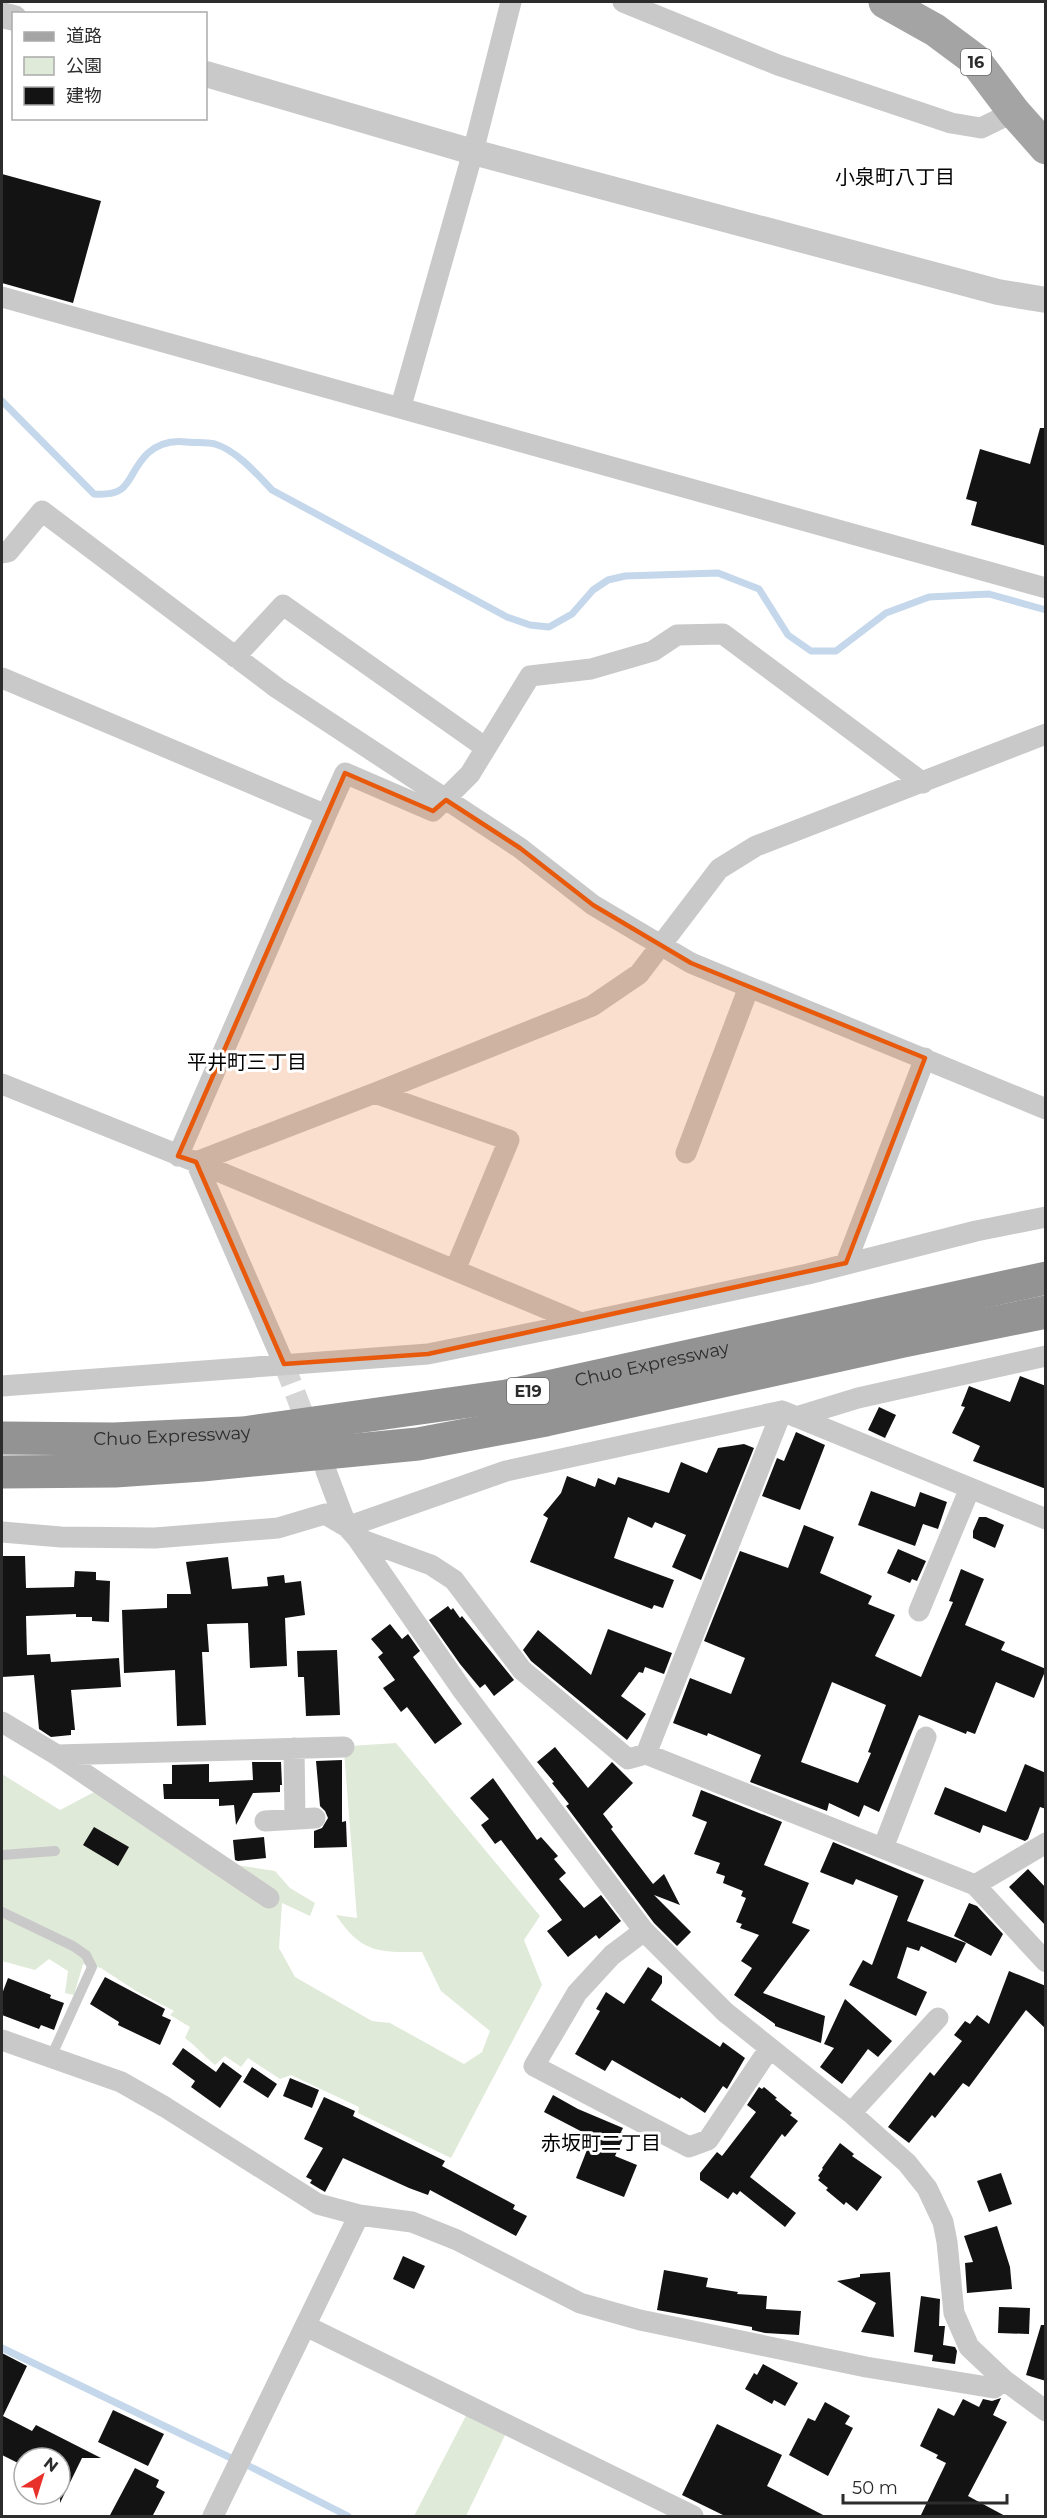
<svg xmlns="http://www.w3.org/2000/svg" width="1047" height="2518" viewBox="0 0 1047 2518" font-family="Montserrat,'Noto Sans JP',sans-serif">
	<style>
		.green { fill: #e0ead9 }
		.lines { fill: none; stroke-linecap: round; stroke-linejoin: round }
		.stream { stroke: #c4d7eb; stroke-width: 7 }
		.building { fill: #131313; fill-rule: evenodd }
		.minor-tunnel { stroke: #d5d5d5; stroke-width: 21; stroke-dasharray: 21 10; stroke-linecap: butt }
		.service { stroke: #c9c9c9; stroke-width: 10 }
		.minor { stroke: #c9c9c9; stroke-width: 21 }
		.tertiary { stroke: #c9c9c9; stroke-width: 26 }
		.primary { stroke: #a4a4a4; stroke-width: 33 }
		.motorway { stroke: #939393; stroke-width: 33 }
		.marked { fill: #e8590c; fill-opacity: 0.2; stroke: #e8590c; stroke-width: 4.5; stroke-linejoin: round }
		.labels { text-anchor: middle; stroke-width: 6; stroke-linejoin: round; paint-order: stroke }
		.shield { fill: #fff; stroke: #6b6b6b; stroke-width: 1.5 }
		.shield-label { font-size: 16px; font-weight: bold; fill: #2c2c2c }
		.street-label { font-size: 18px; fill: #2c2c2c; stroke: #fff }
		.neighbourhood-label { font-size: 20px; fill: #000; stroke: #fff }
	</style>
	<rect width="100%" height="100%" fill="#fff"/>
	<!-- green -->
	<path class="green" d="M396 1743 540 1916 524 1940 542 1985 451 2158 358 2113 359 2107 291 2075 280 2079 248 2058 241 2067 225 2056 215 2065C204 2056 197 2047 185 2038L190 2027 170 2015 174 2011 136 1991 101 1968 83 1964 74 1995 65 1993 68 1971 49 1959 35 1970 2 1961V1774L60 1810 96 1791 230 1864 275 1871 290 1888 315 1903 310 1916 282 1903 279 1948 295 1977 372 2021 390 2023 464 2064 482 2052 490 2031 441 1991 422 1952C379 1952 362 1954 336 1915L357 1918 344 1751 350 1746Z
		M469 2410 508 2429 466 2516H414Z"/>
	<g class="lines">
		<!-- stream -->
		<path class="stream" d="M2 401 94 494C134 497 125 475 148 453 159 443 172 440 187 442 196 443 206 442 215 444 236 450 258 475 272 490L507 617 530 625 549 627 572 614 593 590 608 580 625 576 718 573 759 589 788 635 811 651H836L886 613 929 597 989 594 1046 610
			M2 2348 231 2458
			M245 2464 348 2516"/>
	</g>
	<!-- building -->
	<path class="building" d="M2 174 101 201 73 303 2 283Z
		M1040 428H1046V546L971 525 977 502 966 499 980 449 1030 464Z
		M1020 1376 1046 1386V1489L973 1461 980 1446 952 1433 965 1407 961 1406 969 1386 1010 1402Z
		M879 1407 896 1415 885 1438 868 1430Z
		M796 1432 825 1445 800 1510 762 1496 777 1458 784 1461Z
		M744 1444 754 1448 701 1580 672 1567 686 1535 655 1522 652 1528 628 1517 614 1558 674 1580 663 1608 654 1605 652 1609 530 1562 548 1518 543 1515 561 1493 567 1476 595 1487 598 1478 615 1485 618 1477 669 1493 681 1462 707 1473 718 1448Z
		M871 1491 915 1507 920 1492 947 1502 938 1529 923 1524 915 1546 858 1525Z
		M979 1517H986L1004 1525 995 1548 973 1538V1531Z
		M804 1525 834 1537 820 1573 872 1596 868 1604 895 1615 875 1656 921 1677 953 1602 949 1601 961 1569 984 1579 965 1625 1005 1642 1001 1650 1046 1669 1034 1698 996 1682 975 1734 967 1731 966 1734 919 1715 879 1812 864 1805 859 1817 829 1803 827 1811 750 1782 761 1755 708 1733 707 1736 673 1723 690 1678 731 1694 745 1658 704 1641 740 1551 788 1568ZM832 1682 886 1705 868 1752 871 1753 858 1783 801 1762Z
		M898 1549 926 1561 917 1581 912 1579 910 1583 887 1573Z
		M2 1556H25L26 1588 74 1587 75 1571 96 1572V1580L110 1581 109 1622 92 1621V1617H76V1614L26 1616 27 1655 50 1654 51 1662 119 1658 121 1687 71 1690 75 1730H71V1735L51 1737 39 1729 34 1675 2 1677Z
		M228 1557 232 1589 268 1586 267 1577 284 1575 285 1583 301 1581 305 1615 285 1618 287 1666 250 1668 248 1623 207 1624 209 1652H202L206 1725 177 1726 175 1670 124 1673 122 1610 167 1608V1594H191L186 1562Z
		M448 1606 451 1610 453 1608 460 1618 462 1616 514 1680 494 1696 485 1684 480 1688 460 1664 429 1620Z
		M390 1624 402 1639 408 1634 420 1651 413 1657 462 1724 435 1744 407 1707 401 1712 383 1688 395 1680 378 1657 383 1653 371 1639Z
		M608 1629 672 1653 664 1674 645 1667 643 1673 639 1672 621 1696 646 1714 627 1740 531 1661 523 1650 538 1630 591 1675Z
		M337 1650 340 1715 306 1716 304 1677H298L297 1651Z
		M555 1747 588 1788 612 1762 633 1783 603 1814 613 1827 611 1829 653 1884 664 1874 680 1905 654 1895 691 1932 677 1946 654 1923 566 1806 569 1804 552 1783 554 1782 537 1762Z
		M342 1760V1822L346 1821 347 1847 314 1848V1831L322 1828 328 1818 325 1811 320 1806 316 1761Z
		M252 1762H281L282 1785H280V1792L253 1793 236 1825 234 1805 219 1806V1799H164L163 1784H172V1765L209 1764V1782L253 1780Z
		M1025 1764 1046 1773V1809L1040 1807 1028 1839 1025 1841 983 1825 980 1833 934 1814 945 1787 1006 1812Z
		M493 1778 537 1840 541 1837 558 1856 554 1859 566 1873 559 1879 584 1908 601 1895 621 1921 599 1939 596 1935 568 1957 547 1931 562 1920 501 1840 495 1844 481 1825 489 1819 470 1798Z
		M701 1790 782 1822 764 1865 809 1883 792 1923 810 1930 763 1993 825 2016 821 2043 775 2026V2024L734 1995 752 1968 741 1961 759 1935 740 1928 742 1924 736 1922 746 1898 741 1896 743 1891 723 1883 725 1876 716 1873 720 1863 694 1854 707 1822 692 1816Z
		M94 1827 129 1847 118 1866 83 1845Z
		M264 1837 266 1858 238 1861 235 1860 233 1840Z
		M833 1842 924 1880 907 1921 966 1943 956 1963 921 1946 919 1951 907 1947 897 1978 927 1992 916 2016 849 1985 863 1960 872 1965 898 1896 856 1879 853 1885 820 1872Z
		M1028 1869 1046 1888V1926L1009 1887Z
		M969 1903 977 1906 1003 1934 991 1956 954 1936Z
		M648 1967 662 1976V1983L651 2000 720 2047 723 2042 745 2058 727 2089 723 2086 705 2113 681 2097 680 2099 612 2060 605 2071 575 2054 600 2011 596 2009 606 1992 624 2004Z
		M1009 1971 1046 1986V2029L1026 2010 969 2087 963 2083 935 2118 932 2115 909 2143 888 2127 930 2072 934 2076 962 2041 954 2035 965 2021 970 2024 977 2015 989 2024Z
		M105 1977 165 2009 162 2016 171 2020 160 2045 118 2025 119 2022 90 2004Z
		M8 1978 51 1995 50 1998 64 2003 54 2030 41 2025 39 2029 2 2015V1994Z
		M845 1999 892 2041 878 2057 868 2049 842 2084 820 2067 834 2048 824 2044Z
		M183 2048 216 2072 223 2062 242 2076 220 2108 191 2087 195 2081 172 2064Z
		M252 2067 277 2084 268 2098 243 2082Z
		M290 2078 319 2090 312 2108 283 2096Z
		M759 2087 762 2089 764 2087 777 2098 775 2099 792 2113 790 2115 798 2121 785 2137 782 2134 750 2177 796 2213 785 2227 740 2191 737 2195 733 2192 728 2199 700 2180V2173L717 2152 722 2156 756 2112 747 2105Z
		M553 2095 578 2109 623 2128 621 2132 625 2134 615 2156 637 2165 624 2197 576 2178 592 2137 544 2112Z
		M324 2097 355 2111 353 2116 445 2161 442 2166 515 2205 513 2209 527 2216 516 2236 430 2190 428 2195 409 2188 343 2158 325 2192 310 2183 312 2180 306 2177 323 2148 304 2139Z
		M840 2143 854 2154 852 2156 882 2177 857 2211 846 2202 844 2205 826 2190 828 2188 818 2180 820 2178 818 2176 823 2169 822 2168Z
		M1001 2173 1012 2204 989 2212 977 2181Z
		M997 2226 1010 2267 1012 2289 967 2293 965 2263 973 2262 964 2236Z
		M403 2256 425 2266 414 2289 393 2279Z
		M664 2270 708 2278 706 2287 738 2292 737 2294 767 2296 766 2309 801 2311 799 2335 765 2333 752 2330V2327L657 2310Z
		M890 2272 894 2337 861 2332 876 2303 837 2281 860 2277V2274Z
		M921 2296 940 2299 939 2326H945L943 2345 955 2347 957 2351 955 2364 932 2361 933 2355 914 2352Z
		M999 2307 1030 2308 1029 2334 998 2333Z
		M1041 2325H1046V2381L1026 2375Z
		M2 2353 27 2366 3 2416 32 2431 36 2425 101 2458H82L60 2503V2458H24V2466L2 2455Z
		M763 2364 798 2383 785 2406 774 2400 772 2404 745 2389 754 2373 757 2375Z
		M1001 2398 993 2415 1007 2422 968 2496 1007 2517H920L946 2463 936 2458 938 2455 920 2446 938 2408 954 2416 963 2399 979 2407 983 2399 992 2401Z
		M825 2402 850 2416 845 2424 853 2428 828 2476 789 2455 808 2418 815 2421Z
		M113 2410 164 2434 148 2466 98 2442Z
		M717 2424 782 2455 767 2486 827 2517H727L682 2495Z
		M135 2468 159 2480 156 2487 165 2492 152 2517H109Z"/>
	<g class="lines">
		<!-- minor-tunnel -->
		<path class="minor-tunnel" d="M284 1364 311 1434"/>
		<!-- service -->
		<path class="service" d="M2 1855 55 1851
			M2 1912 73 1946 86 1955 92 1967 51 2057"/>
		<!-- minor -->
		<path class="minor" d="M623 2 778 65 951 123 981 128 1014 112
			M2 297 1046 588
			M401 406 473 152 511 2
			M2 553 8 552 42 511 277 688 520 848 593 905 691 963 1046 1109
			M235 657 283 605 486 748
			M2 678 326 815 178 1156
			M326 815 345 773 433 811 470 774 530 676 591 669 653 651 677 635 723 634 923 783
			M2 1084 196 1162 581 1323
			M375 1093 509 1140 455 1270
			M686 1153 749 987
			M196 1162 375 1093 592 1006 639 974 719 869 756 846 1046 734
			M196 1162 284 1364
			M846 1263 925 1058
			M2 1386 428 1354 581 1323 808 1274 976 1231 1046 1217
			M796 1417 858 1398 1046 1356
			M326 1471 347 1527
			M347 1527 506 1471 782 1411 1046 1519
			M2 1532 61 1537 155 1538 278 1528 325 1514 347 1527 357 1538 463 1691 644 1931 725 2012 851 2113 907 2163 927 2188 943 2222 947 2242 954 2313 969 2347 1004 2380 1046 2411
			M357 1538 431 1565 454 1580 522 1670 628 1759 646 1754 975 1885 1046 1962
			M919 1611 970 1488
			M2 1722 57 1755 269 1898
			M294 1748 295 1819
			M646 1754 782 1411
			M57 1755 344 1747
			M265 1821 315 1818
			M883 1848 926 1737
			M975 1885 1046 1843
			M644 1931 612 1955 577 1993 534 2066 689 2147 708 2140 769 2049
			M2 2040 121 2082 165 2107 318 2204 359 2215 412 2222 457 2240 580 2303 640 2320 866 2367 994 2388 1004 2380
			M851 2113 938 2018
			M306 2326 693 2516
			M213 2516 359 2215"/>
		<!-- tertiary -->
		<path class="tertiary" d="M2 15 14 18
			M206 74 473 152 998 292 1046 300"/>
		<!-- primary -->
		<path class="primary" d="M885 2 935 30 974 59 1014 112 1046 148"/>
		<!-- motorway -->
		<g class="motorway">
			<path id="s1" d="M2 1438 114 1439 243 1433 506 1396 1046 1278"/>
			<path d="M2 1472 115 1471 202 1465 418 1444 546 1420 904 1341 1046 1312"/>
		</g>
	</g>
	<!-- marked area -->
	<path class="marked" d="M345 773 433 811 446 800 520 848 593 905 691 963 925 1058 846 1263 428 1354 284 1364 196 1162 178 1156Z"/>
	<g class="labels">
		<!-- shield labels -->
		<g class="shield">
			<rect x="961" y="49" width="30" height="26" rx="4.5"/>
			<rect x="507" y="1378" width="42" height="26" rx="4.5"/>
		</g>
		<g class="shield-label">
			<text x="976" y="68">16</text>
			<text x="528" y="1397">E19</text>
		</g>
		<!-- street labels -->
		<g class="street-label">
			<text dy="6" stroke="none"><textPath href="#s1" startOffset="656">Chuo Expressway</textPath></text>
			<text dy="6" stroke="none"><textPath href="#s1" startOffset="170">Chuo Expressway</textPath></text>
		</g>
		<!-- neighbourhood labels -->
		<g class="neighbourhood-label">
			<text x="895" y="184">小泉町八丁目</text>
			<text x="247" y="1069">平井町三丁目</text>
			<text x="601" y="2150">赤坂町二丁目</text>
		</g>
	</g>
	<!-- border -->
	<rect width="1047" height="2518" fill="none" stroke="#2c2c2c" stroke-width="6"/>
	<!-- legend -->
	<rect x="12" y="12" width="195" height="108" fill="#ffffff" stroke="#ababab" stroke-width="1.5"/>
	<rect x="24" y="32" width="30" height="9" fill="#a4a4a4" stroke="#ababab" stroke-width="1.5"/>
	<text x="66" y="42" font-size="18" fill="#2c2c2c">道路</text>
	<rect x="24" y="57" width="30" height="18" fill="#e0ead9" stroke="#ababab" stroke-width="1.5"/>
	<text x="66" y="72" font-size="18" fill="#2c2c2c">公園</text>
	<rect x="24" y="87" width="30" height="18" fill="#131313" stroke="#ababab" stroke-width="1.5"/>
	<text x="66" y="102" font-size="18" fill="#2c2c2c">建物</text>
	<!-- north arrow -->
	<g transform="translate(42 2476) rotate(38)"><circle r="28" fill="#ffffff" stroke="#ababab" stroke-width="1.5"/>
	<path d="M0-4.5L10 22L0 15L-10 22Z" fill="#e83129"/>
	<text y="-9" font-size="16" font-weight="bold" text-anchor="middle" fill="#2c2c2c">N</text>
	</g>
	<!-- scale -->
	<path d="M843 2494v9h164v-9" fill="none" stroke="#2c2c2c" stroke-width="3"/>
	<text x="852" y="2494" font-size="18" fill="#2c2c2c" stroke="#ffffff" stroke-width="4.5" paint-order="stroke">50 m</text>
</svg>
